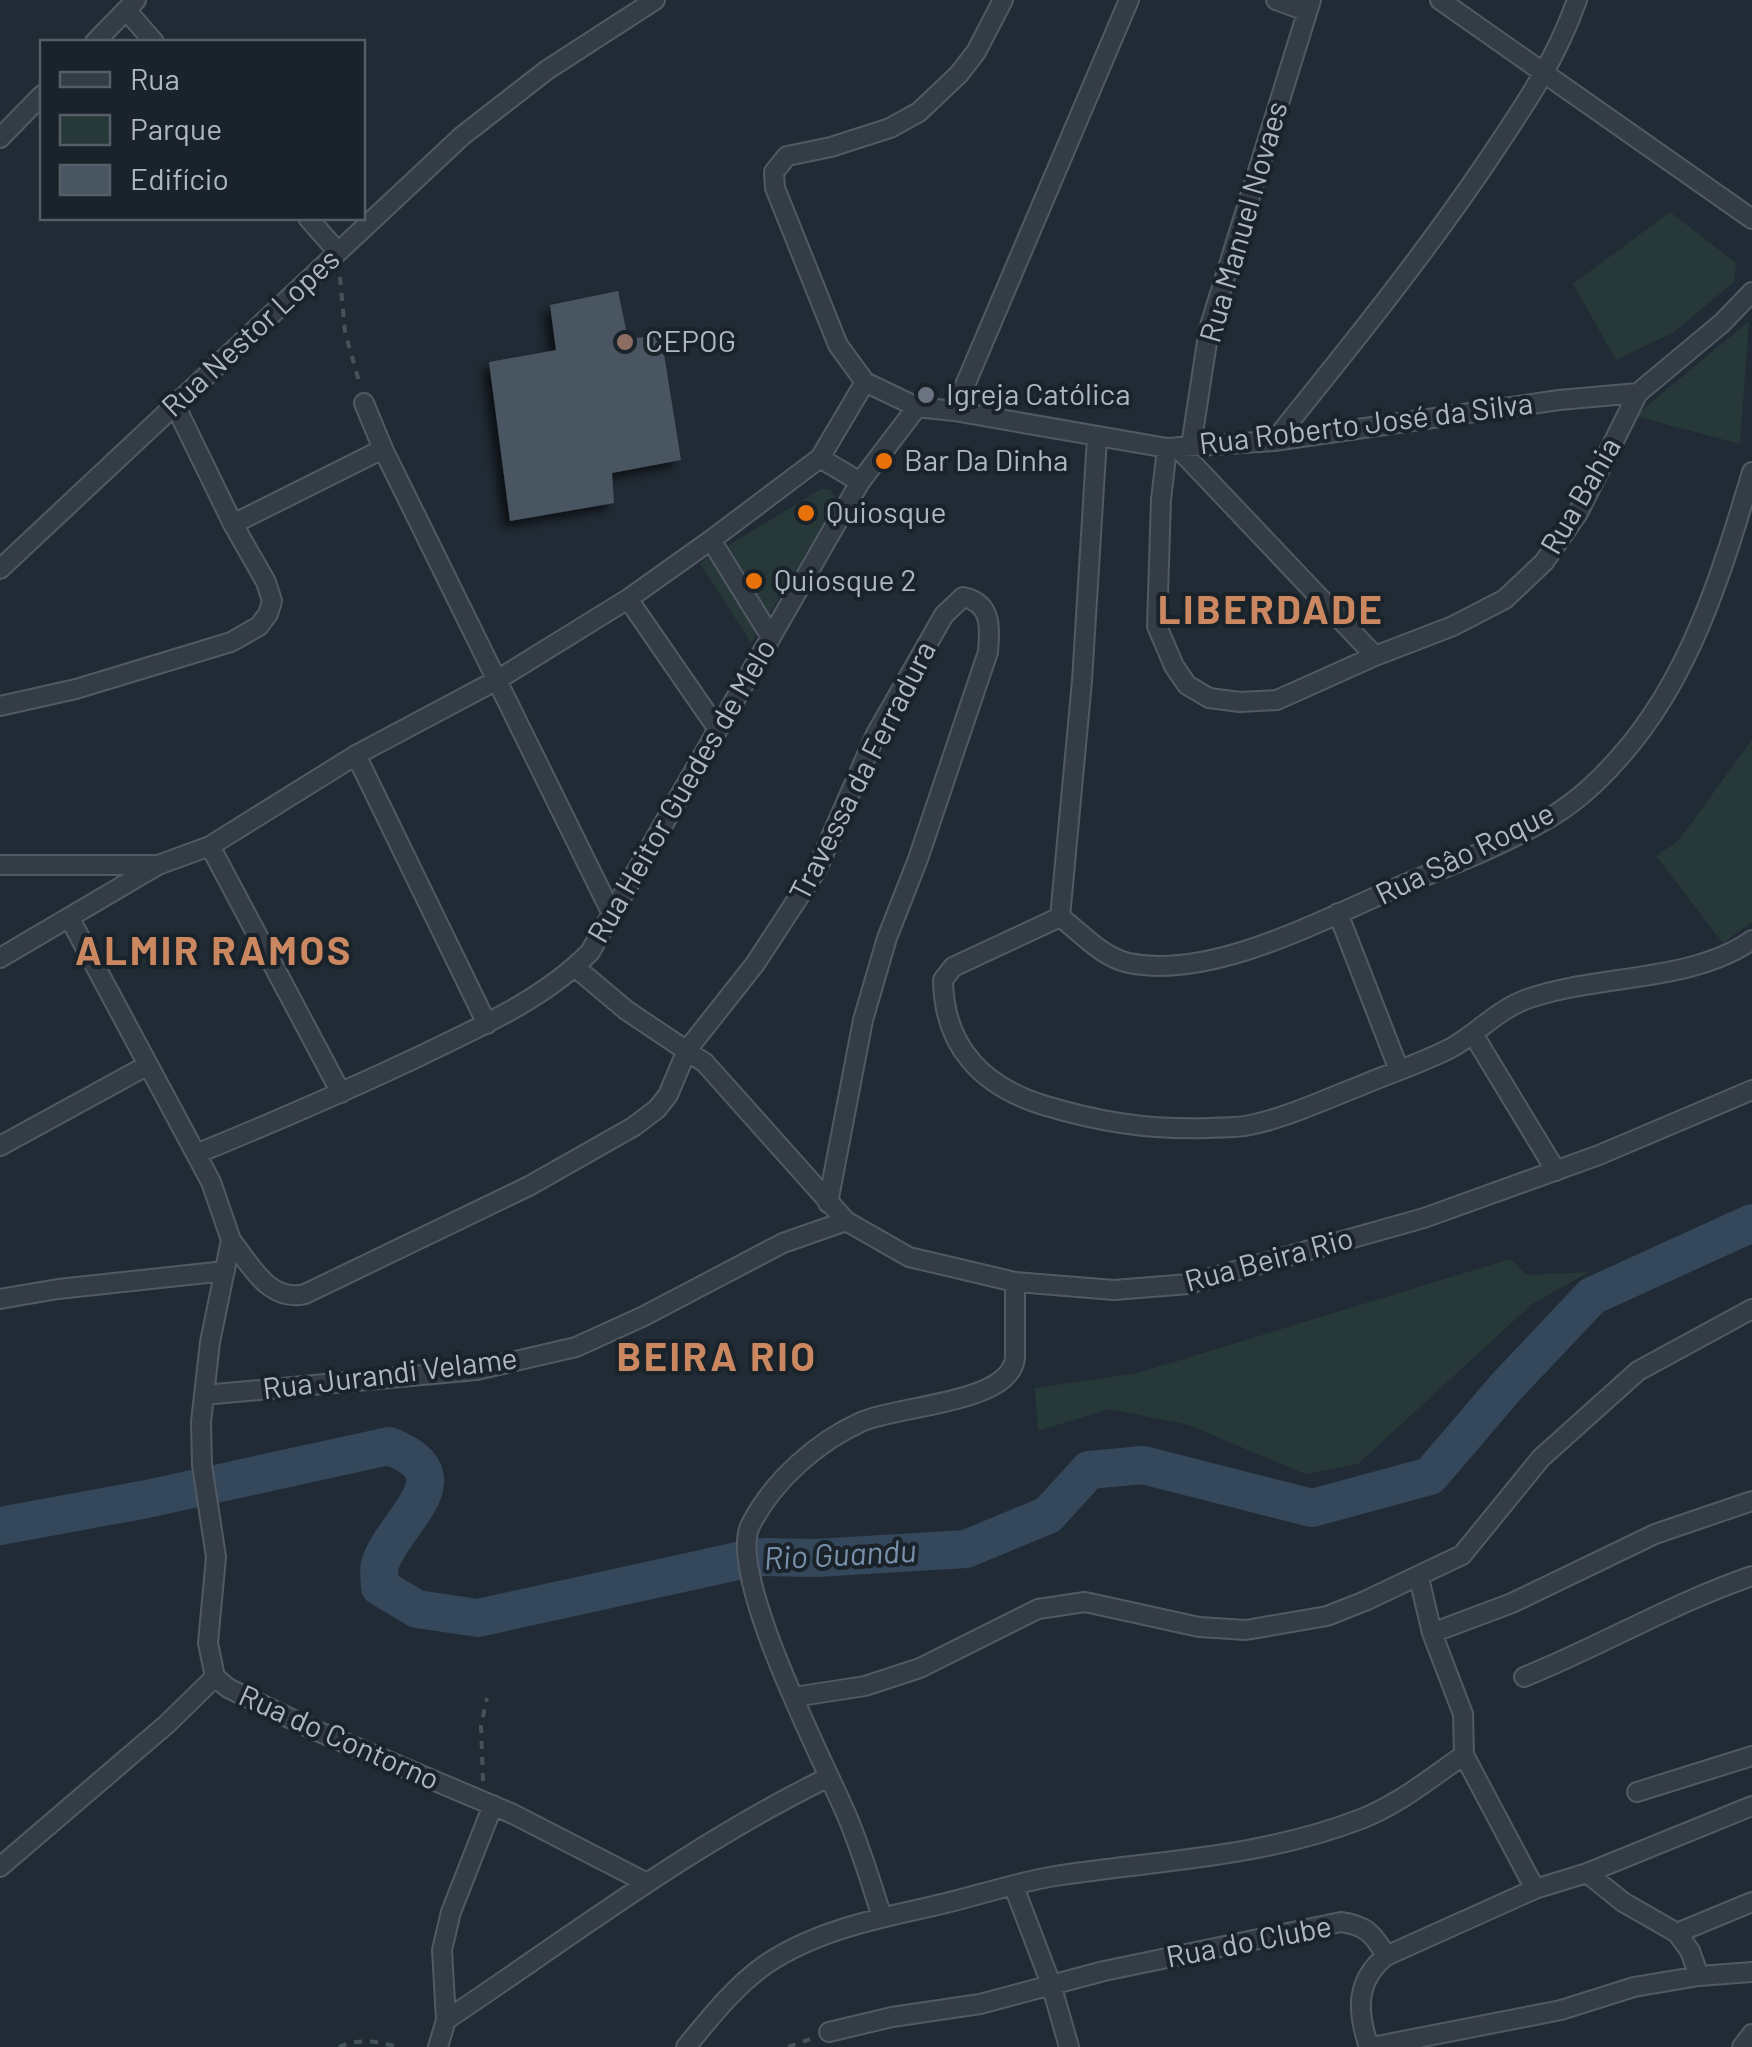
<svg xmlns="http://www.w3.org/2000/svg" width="1752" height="2047" viewBox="0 0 1752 2047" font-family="Barlow,sans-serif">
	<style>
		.green { fill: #263938 }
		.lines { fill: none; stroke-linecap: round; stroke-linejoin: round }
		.river { stroke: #35485b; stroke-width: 38 }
		.building { fill: #495561; filter: url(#shadow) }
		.street-casing { stroke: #515a64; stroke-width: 22 }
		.path { stroke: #425456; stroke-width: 4; stroke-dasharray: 8 8; stroke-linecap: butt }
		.street { stroke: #343c46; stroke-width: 18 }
		.education-dot { fill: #8d6e63; stroke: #1a222a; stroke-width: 4 }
		.worship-dot { fill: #6b7280; stroke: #1a222a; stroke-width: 4 }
		.food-dot { fill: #e8710a; stroke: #1a222a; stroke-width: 4 }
		.labels { text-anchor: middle; stroke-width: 8; stroke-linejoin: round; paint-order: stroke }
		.street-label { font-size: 30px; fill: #aeb7c3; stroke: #1a222a }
		.poi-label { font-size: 30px; fill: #aeb7c3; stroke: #1a222a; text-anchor: start }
		.water-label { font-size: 32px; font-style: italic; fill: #7890aa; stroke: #1a222a }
		.district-label { font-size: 40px; font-weight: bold; letter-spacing: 2.5px; fill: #cb8860; stroke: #1a222a }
	</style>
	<defs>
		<filter id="shadow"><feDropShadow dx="-7" dy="7" stdDeviation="5" flood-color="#0009"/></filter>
	</defs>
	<rect width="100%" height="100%" fill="#212b35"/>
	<!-- green -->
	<path class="green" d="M1670 212 1736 263 1734 282 1674 332 1616 360 1573 284Z
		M1749 321 1740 444 1635 416Z
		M821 489H830L837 499 832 512 751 643 700 563Z
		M1752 740V922L1723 943 1656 856 1678 841Z
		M1510 1259 1527 1275 1589 1272 1532 1304 1358 1464 1305 1474 1189 1425 1108 1409 1038 1431 1035 1388 1138 1373Z"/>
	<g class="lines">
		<!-- river -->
		<path class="river" d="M0 1526 147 1499 389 1446C468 1476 395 1519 380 1564 378 1570 380 1580 380 1587L417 1609 478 1618 756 1557 816 1558 966 1549 1048 1515 1089 1470 1143 1465 1312 1508 1430 1476 1506 1387 1592 1296 1752 1223"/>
	</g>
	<!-- building -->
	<path class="building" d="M618 291 628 339 661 335 681 460 612 473 614 503 510 521 489 362 556 350 550 305Z"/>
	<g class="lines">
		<!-- street casing -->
		<g class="street-casing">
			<path id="street" d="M1003 0 976 52 959 74 919 112 890 128 831 147 787 156 774 172 775 188 838 345 865 382 917 407 954 411 1167 448 1274 441 1559 400 1638 393
				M1276 0 1306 11
				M1440 0 1752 219
				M127 11 154 42
				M95 42 136 0
				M0 138 42 95
				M308 218 338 252
				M364 403 383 449 613 916
				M954 411 1129 0
				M1274 441C1348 349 1422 258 1488 160 1524 106 1555 62 1577 0
				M1191 446 1209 329 1311 0
				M1177 447 1375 656
				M1167 448 1161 500 1157 626 1174 666 1187 685 1209 698 1240 702 1277 700 1375 656 1453 626 1505 599 1544 562 1578 513 1638 393 1722 323 1752 292
				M820 458 860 482
				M233 524 383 449
				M711 540 771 637
				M0 569 462 136 547 70 655 0
				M628 599 717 728
				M0 706 76 689 231 642 259 626 268 614 272 601 266 582 233 524 174 403
				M356 755 487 1024
				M210 846 341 1093
				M0 865H158L210 846 356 755 497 680 628 599 711 540 820 458 865 382
				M1338 913 1399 1070
				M1060 917 953 967 943 980C944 1047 982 1086 1043 1105 1099 1122 1149 1130 1207 1128 1219 1127 1233 1128 1245 1126 1284 1119 1323 1100 1360 1086 1390 1073 1422 1063 1451 1048 1478 1033 1497 1010 1527 999 1598 974 1691 983 1752 940
				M1060 917C1082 933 1101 957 1129 963 1212 980 1321 920 1396 888 1445 867 1496 849 1542 822 1570 807 1597 783 1618 759 1690 680 1722 572 1752 472
				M1060 917 1082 681 1097 438
				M70 919 211 1182 231 1240 210 1342 201 1422 202 1465 216 1557 208 1643 215 1677 228 1688 310 1728 513 1814 647 1883
				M0 958 158 865
				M575 967 626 1010 705 1063 846 1221 909 1257 1015 1282 1114 1290 1189 1284 1424 1218 1599 1155 1752 1090
				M1473 1034 1556 1171
				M0 1146 148 1065
				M196 1154C272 1123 346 1091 420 1056 479 1027 543 1000 590 952L860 482 917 407
				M231 1240C250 1264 269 1303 305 1294L529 1186 633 1127 657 1109 668 1095 687 1050 755 964 817 869 876 734 944 615 963 597C992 603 990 627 988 652L918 859 887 938 863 1020 828 1203
				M0 1299 58 1289 225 1271
				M204 1395 477 1370 576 1347 644 1316 783 1243 846 1221
				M1419 1578 1432 1633 1463 1714 1464 1755 1535 1889
				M1432 1633 1512 1603 1655 1534 1752 1501
				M1524 1677C1601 1646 1673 1603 1752 1576
				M794 1697 865 1686 920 1668 1038 1609 1085 1602 1199 1627 1246 1630 1327 1616 1365 1601 1462 1555 1541 1458 1638 1371 1752 1309
				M1637 1792 1752 1756
				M0 1867 167 1724 215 1677
				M1587 1873 1623 1902 1677 1933 1690 1951 1699 1976
				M1014 1887 1051 1984 1069 2047
				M882 1917C871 1883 861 1849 847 1816 824 1762 725 1572 751 1524 774 1480 817 1442 861 1422 898 1405 1010 1404 1015 1358V1282
				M1677 1933 1752 1902
				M446 2020C572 1936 693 1843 829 1777
				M829 2032 892 2017 980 2004 1104 1971 1341 1922C1365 1925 1374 1934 1386 1956L1535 1889 1587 1873 1752 1806
				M438 2047 446 2020 442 1950 451 1912 493 1805
				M686 2047C710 2018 734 1987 765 1965 813 1932 874 1919 929 1907 971 1898 1013 1883 1055 1876 1160 1860 1260 1858 1361 1819 1398 1805 1432 1777 1464 1755
				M1369 2047C1357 2012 1355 1981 1386 1956
				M1372 2047 1561 2010 1634 1987 1699 1976 1752 1972
				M1742 2047 1752 2034"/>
		</g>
		<!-- path -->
		<path class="path" d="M340 277 345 332 360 385
			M483 1781 481 1726 487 1698
			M339 2047C359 2038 377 2041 397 2047
			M788 2047 810 2039"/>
		<!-- street -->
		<use href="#street" class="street"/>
	</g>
	<!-- markers -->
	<circle class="education-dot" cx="625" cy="342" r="10"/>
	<circle class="worship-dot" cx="926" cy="395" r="10"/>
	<g class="food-dot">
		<circle cx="884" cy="461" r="10"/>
		<circle cx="806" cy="513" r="10"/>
		<circle cx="754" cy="581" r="10"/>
	</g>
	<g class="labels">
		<!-- street labels -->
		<g class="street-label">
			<text transform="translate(1244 222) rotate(-74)" y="10">Rua Manuel Novaes</text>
			<text transform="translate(251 333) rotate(-43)" y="10">Rua Nestor Lopes</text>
			<text transform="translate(1366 424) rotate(-7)" y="10">Rua Roberto José da Silva</text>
			<text transform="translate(1581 496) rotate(-60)" y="10">Rua Bahia</text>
			<text transform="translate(863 771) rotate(-63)" y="10">Travessa da Ferradura</text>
			<text transform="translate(682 791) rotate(-60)" y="10">Rua Heitor Guedes de Melo</text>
			<text transform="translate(1465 854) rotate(-26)" y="10">Rua Sâo Roque</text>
			<text transform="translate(1269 1260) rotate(-15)" y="10">Rua Beira Rio</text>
			<text transform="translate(390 1374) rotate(-7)" y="10">Rua Jurandi Velame</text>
			<text transform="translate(339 1738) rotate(24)" y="10">Rua do Contorno</text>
			<text transform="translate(1249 1942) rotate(-11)" y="10">Rua do Clube</text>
		</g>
		<!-- poi labels -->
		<g class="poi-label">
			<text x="645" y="352">CEPOG</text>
			<text x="946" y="405">Igreja Católica</text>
			<text x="904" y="471">Bar Da Dinha</text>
			<text x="826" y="523">Quiosque</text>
			<text x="774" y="591">Quiosque 2</text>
		</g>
		<!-- water labels -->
		<g class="water-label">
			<text transform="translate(840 1555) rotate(-3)" y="11">Rio Guandu</text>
		</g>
		<!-- district labels -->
		<g class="district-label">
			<text x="1271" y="624">LIBERDADE</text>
			<text x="214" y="965">ALMIR RAMOS</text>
			<text x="717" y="1371">BEIRA RIO</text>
		</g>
	</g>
	<!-- legend -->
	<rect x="40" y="40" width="325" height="180" fill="#1a222a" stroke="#555e67" stroke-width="2.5"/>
	<rect x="60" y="72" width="50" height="15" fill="#343c46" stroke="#555e67" stroke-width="2.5"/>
	<text x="130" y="90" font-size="30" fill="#aeb7c3">Rua</text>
	<rect x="60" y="115" width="50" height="30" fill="#263938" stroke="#555e67" stroke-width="2.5"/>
	<text x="130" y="140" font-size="30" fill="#aeb7c3">Parque</text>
	<rect x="60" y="165" width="50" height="30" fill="#495561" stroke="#555e67" stroke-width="2.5"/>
	<text x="130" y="190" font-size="30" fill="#aeb7c3">Edifício</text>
</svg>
